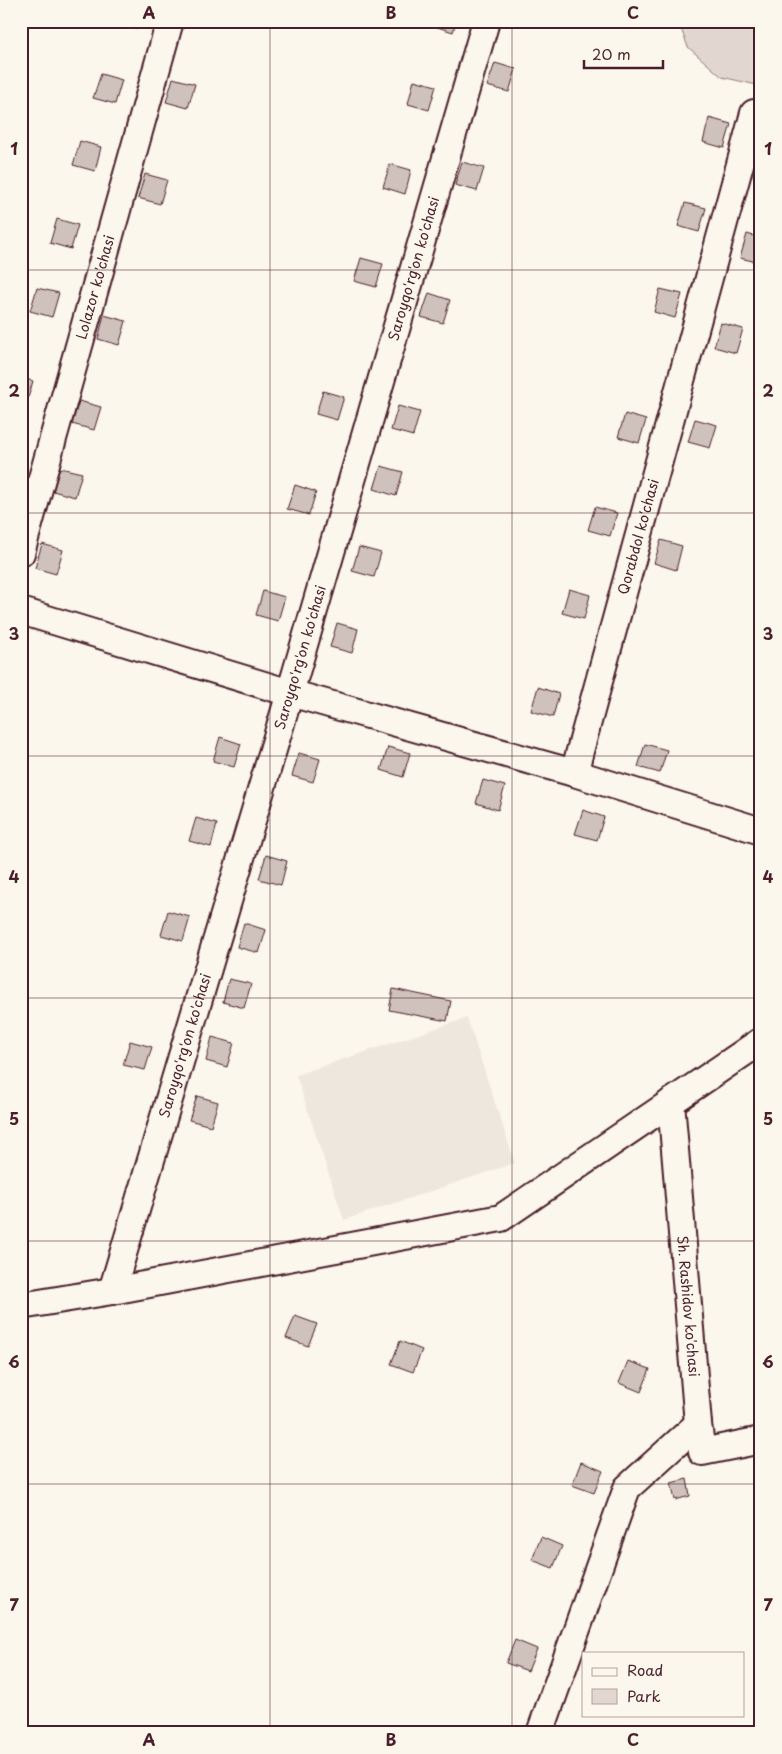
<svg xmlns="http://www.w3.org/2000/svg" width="782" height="1754" viewBox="0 0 782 1754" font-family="'Playpen Sans',sans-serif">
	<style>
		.built { fill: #eee7de }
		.green { fill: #e2d7d0; stroke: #967b7e }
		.building { fill: #cfc2bc; stroke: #4a1f2b }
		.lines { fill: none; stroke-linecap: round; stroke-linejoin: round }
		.minor-casing { stroke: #4a1f2b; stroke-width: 30 }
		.minor { stroke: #fbf7ec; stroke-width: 26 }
		.grid { fill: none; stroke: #4a1f2b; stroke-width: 1; stroke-opacity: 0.55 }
		.labels { text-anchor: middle; stroke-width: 4; stroke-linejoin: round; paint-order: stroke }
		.street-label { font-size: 14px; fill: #4a1f2b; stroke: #fbf7ec }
		.neatline { fill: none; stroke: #4a1f2b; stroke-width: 2 }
		.grid-label { font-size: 16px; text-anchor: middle; font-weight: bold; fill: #4a1f2b }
	</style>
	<rect width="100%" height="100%" fill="#fbf7ec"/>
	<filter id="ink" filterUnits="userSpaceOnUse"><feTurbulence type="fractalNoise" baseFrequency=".02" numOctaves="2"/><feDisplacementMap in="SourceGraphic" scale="10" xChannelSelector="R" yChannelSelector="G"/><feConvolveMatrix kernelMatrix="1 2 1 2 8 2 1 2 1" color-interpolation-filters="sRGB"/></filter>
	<g filter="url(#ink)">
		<!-- built -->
		<path class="built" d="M467 1018 515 1163 344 1220 296 1075Z"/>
		<!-- green -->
		<path class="green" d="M678 21H761V86L722 77 688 47Z"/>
		<!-- building -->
		<path class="building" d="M115 21H138L136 29 115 23Z
			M432 21H456L453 32 431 25Z
			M495 63 516 69 509 92 487 86Z
			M101 74 122 80 115 104 93 98Z
			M173 78 195 84 188 108 166 102Z
			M414 80 436 86 429 110 408 104Z
			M709 118 731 124 724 148 703 142Z
			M80 141 101 147 95 171 73 165Z
			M462 162 484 168 477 191 455 185Z
			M390 164 411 170 405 194 383 187Z
			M145 174 167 180 160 204 138 198Z
			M685 203 706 208 699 232 678 226Z
			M57 219 78 225 71 249 50 243Z
			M747 234 761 238V263L740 258Z
			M361 258 383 264 376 287 354 281Z
			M37 288 59 293 52 317 30 311Z
			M660 289 682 294 675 318 654 312Z
			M429 293 450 300 443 323 421 317Z
			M104 315 126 321 119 345 98 339Z
			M721 323 743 329 736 353 714 347Z
			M21 378 33 381 26 405 21 403Z
			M323 391 344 397 337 420 316 414Z
			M79 401 101 407 94 430 72 424Z
			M398 406 420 412 413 436 391 430Z
			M625 414 646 420 639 443 618 437Z
			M695 419 717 425 710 448 688 442Z
			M381 466 403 472 396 496 374 489Z
			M60 468 82 473 75 497 53 491Z
			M295 485 316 492 309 515 287 509Z
			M595 507 617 513 610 536 588 530Z
			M661 540 682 546 676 570 654 563Z
			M42 544 63 550 56 574 35 568Z
			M359 547 381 553 374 577 352 571Z
			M569 589 590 595 584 619 562 613Z
			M263 591 285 597 278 621 256 615Z
			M337 623 358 629 352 653 330 647Z
			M538 687 559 694 553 717 531 711Z
			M220 737 241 744 234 767 213 761Z
			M645 744 667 750 660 773 638 767Z
			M388 747 410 753 403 777 381 770Z
			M299 753 320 759 313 782 292 776Z
			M483 780 505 786 498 810 476 803Z
			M583 810 604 817 597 840 575 834Z
			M196 818 217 824 211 847 189 841Z
			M266 855 287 861 281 885 259 879Z
			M168 911 190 917 183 941 161 935Z
			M244 923 266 930 259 953 237 947Z
			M229 979 251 984 244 1008 223 1002Z
			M393 989 451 1001 447 1021 389 1010Z
			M212 1037 234 1043 227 1067 206 1061Z
			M130 1041 152 1047 145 1070 123 1065Z
			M197 1096 218 1102 211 1126 189 1120Z
			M295 1316 317 1324 308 1346 286 1338Z
			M400 1341 422 1350 413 1372 391 1364Z
			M628 1361 650 1369 641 1392 619 1383Z
			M581 1462 603 1471 594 1493 572 1485Z
			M761 1466V1483L758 1484 754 1468Z
			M687 1479 690 1496 675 1500 671 1483Z
			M541 1537 562 1546 553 1568 532 1560Z
			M515 1640 537 1649 528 1671 506 1663Z
			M469 1727 482 1733H467Z"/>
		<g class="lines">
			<!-- minor casing -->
			<g class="minor-casing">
				<g id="minor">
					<path id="s1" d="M21 553 170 21"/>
					<path d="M21 611 290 693 574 773 761 831"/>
					<path id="s2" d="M574 773 754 113"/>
					<path id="s3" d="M671 1102 698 1424 702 1452 761 1440"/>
					<path id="s4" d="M112 1291 290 693 486 21"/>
					<path d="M21 1306 112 1291 501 1218 761 1041"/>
					<path d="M540 1733 627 1488 698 1424"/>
				</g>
			</g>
			<!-- minor -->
			<use href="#minor" class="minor"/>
		</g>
	</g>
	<!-- grid -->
	<path class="grid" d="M270 21V1733M512 21V1733M21 270H761M21 513H761M21 756H761M21 998H761M21 1241H761M21 1484H761"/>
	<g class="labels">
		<!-- street labels -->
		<g class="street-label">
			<text dy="5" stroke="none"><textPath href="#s4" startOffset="1066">Saroyqo'rg'on ko'chasi</textPath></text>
			<text dy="5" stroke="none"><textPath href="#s1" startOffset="276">Lolazor ko'chasi</textPath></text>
			<text dy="5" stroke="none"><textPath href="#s2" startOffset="245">Qorabdol ko'chasi</textPath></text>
			<text dy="5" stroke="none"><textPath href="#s4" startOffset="661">Saroyqo'rg'on ko'chasi</textPath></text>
			<text dy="5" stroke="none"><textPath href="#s4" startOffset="256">Saroyqo'rg'on ko'chasi</textPath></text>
			<text dy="5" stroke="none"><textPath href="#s3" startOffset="205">Sh. Rashidov ko'chasi</textPath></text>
		</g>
	</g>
	<!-- margin -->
	<rect width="782" height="1754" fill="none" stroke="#fbf7ec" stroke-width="55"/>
	<!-- legend -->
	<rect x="582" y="1652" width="162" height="65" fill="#fbf7ec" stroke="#b4a19f"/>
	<rect x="592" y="1668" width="25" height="8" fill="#fbf7ec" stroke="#b4a19f"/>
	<text x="627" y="1676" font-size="15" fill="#4a1f2b">Road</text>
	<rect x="592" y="1689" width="25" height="15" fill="#e2d7d0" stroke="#b4a19f"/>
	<text x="627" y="1702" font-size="15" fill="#4a1f2b">Park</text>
	<!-- scale -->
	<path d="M584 60v8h79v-8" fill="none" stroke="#4a1f2b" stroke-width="2.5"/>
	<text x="592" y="60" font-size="15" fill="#4a1f2b" stroke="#fbf7ec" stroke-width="4" paint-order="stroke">20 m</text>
	<rect x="28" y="28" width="726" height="1698" class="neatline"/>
	<g class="grid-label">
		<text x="149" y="19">A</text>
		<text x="391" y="19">B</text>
		<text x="633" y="19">C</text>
		<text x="14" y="155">1</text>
		<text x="768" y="155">1</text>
		<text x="14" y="397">2</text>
		<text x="768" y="397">2</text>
		<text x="14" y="640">3</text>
		<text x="768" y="640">3</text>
		<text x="14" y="883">4</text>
		<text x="768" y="883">4</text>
		<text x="14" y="1125">5</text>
		<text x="768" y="1125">5</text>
		<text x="14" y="1368">6</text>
		<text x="768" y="1368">6</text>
		<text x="14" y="1611">7</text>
		<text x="768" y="1611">7</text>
		<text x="149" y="1746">A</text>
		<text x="391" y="1746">B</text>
		<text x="633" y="1746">C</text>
	</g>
</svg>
